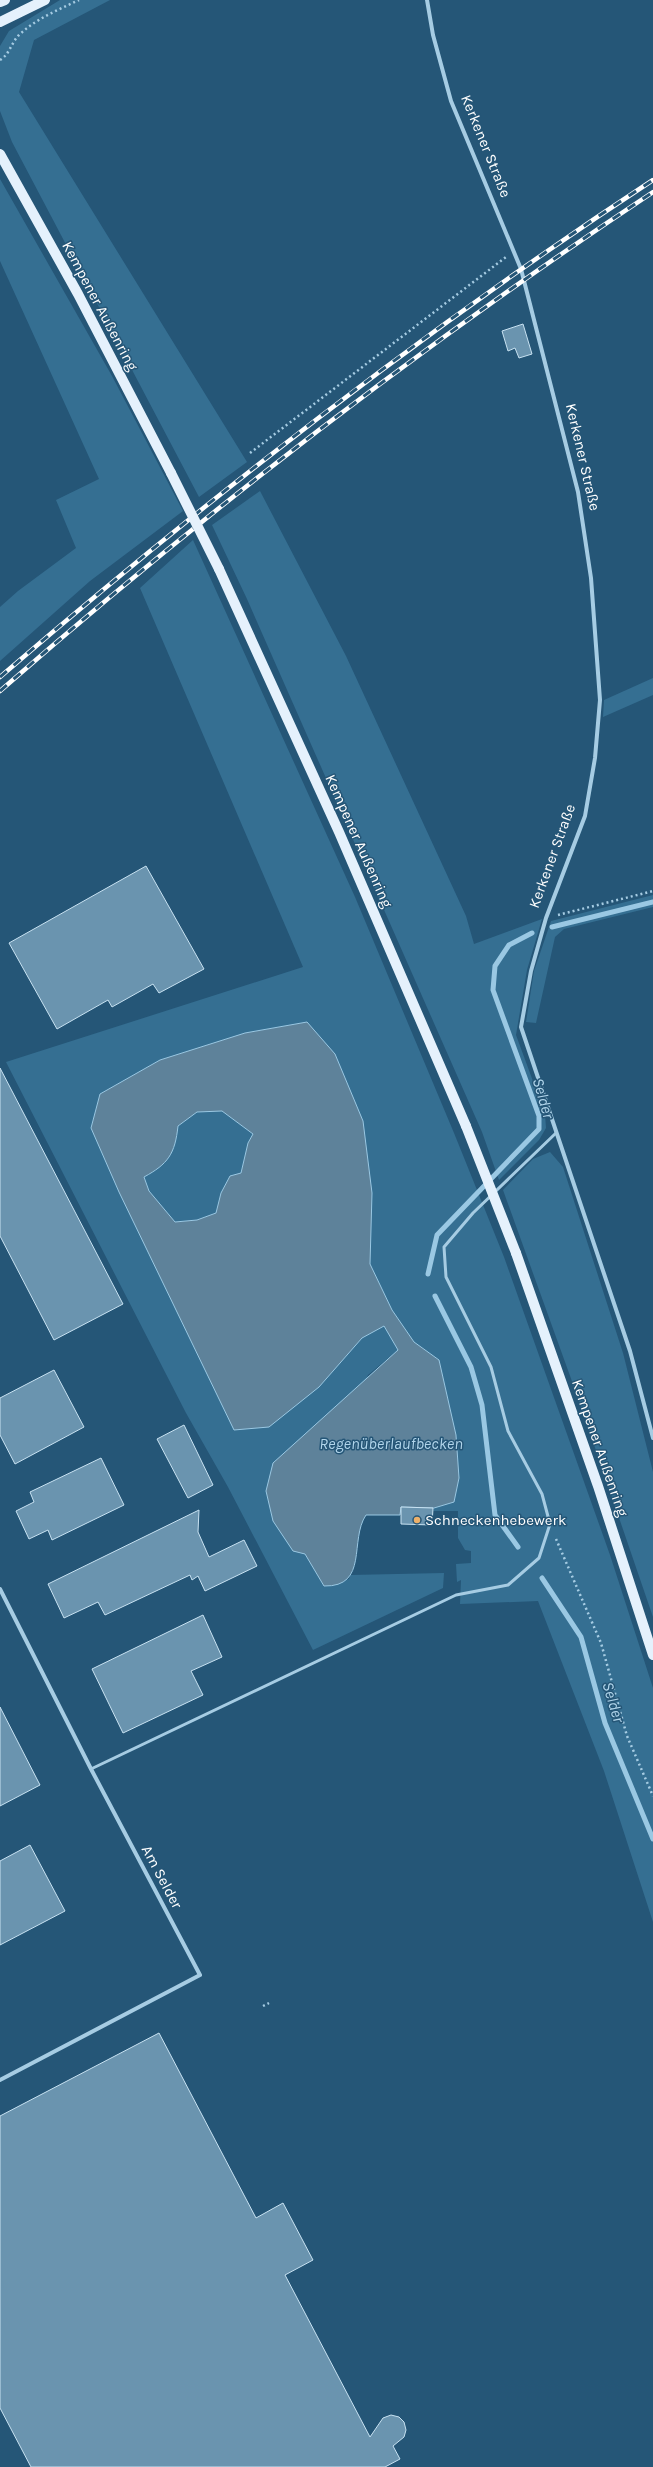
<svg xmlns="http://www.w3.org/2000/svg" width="653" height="2467" viewBox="0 0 653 2467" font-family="Karla,sans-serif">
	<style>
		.green { fill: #356f92 }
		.water { fill: #5e829a; stroke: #9ac8e3; fill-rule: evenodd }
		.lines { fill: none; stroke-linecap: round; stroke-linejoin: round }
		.stream { stroke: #9ac8e3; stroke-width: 5 }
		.building { fill: #6a94af; stroke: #c8e2f2 }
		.path { stroke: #a6cce3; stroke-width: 2.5; stroke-dasharray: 2 3; stroke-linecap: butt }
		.lane { stroke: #a6cce3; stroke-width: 3 }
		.street { stroke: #a6cce3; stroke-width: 4 }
		.primary { stroke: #e5f1fc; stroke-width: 10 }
		.rail-casing { stroke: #fff; stroke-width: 4.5 }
		.rail { stroke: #255677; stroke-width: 3; stroke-dasharray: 9; stroke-linecap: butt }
		.primary-bridge { stroke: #e5f1fc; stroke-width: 10 }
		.poi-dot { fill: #ecb06a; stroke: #255677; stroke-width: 1.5 }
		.labels { text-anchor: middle; stroke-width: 3; stroke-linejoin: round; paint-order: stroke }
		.street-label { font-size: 15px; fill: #fff; stroke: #255677 }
		.poi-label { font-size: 15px; fill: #fff; stroke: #255677; text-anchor: start }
		.water-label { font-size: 16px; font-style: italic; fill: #b1d5eb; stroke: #255677 }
	</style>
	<rect width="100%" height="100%" fill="#255677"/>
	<!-- green -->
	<path class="green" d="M60 0H110L34 40 19 92 247 462 199 497 12 142 0 111V46L9 31Z
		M0 179 112 376 183 511 90 581 0 661V607L18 591 76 548 56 500 99 479 0 261Z
		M260 491 346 656 466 916 474 944 542 919 527 970 516 1035 545 1114 546 1128 539 1140 499 1180 482 1132 247 599 212 525Z
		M193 540 355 897 454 1133 504 1257 610 1555 653 1688V1922L604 1771 538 1601 460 1604 461 1580 457 1582 456 1564 471 1563V1551L465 1550 458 1538V1511H433L434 1508 454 1502 459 1478 456 1435 439 1360 414 1342 392 1310 370 1264 372 1193 307 1022 245 1033 160 1060 100 1094 91 1128 319 1387 362 1338 384 1326 398 1350 368 1375 305 1554 324 1586 349 1579 350 1575 444 1573 443 1588 313 1650 228 1487 186 1413 6 1062 303 967 140 588Z
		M653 678V695L603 717 604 700Z
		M653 895V907L564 929 555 937 536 1023 526 1022 534 971 551 921Z
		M222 1111 253 1134 248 1143 241 1173 221 1193 216 1213 197 1220 175 1222 149 1191 144 1177C163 1167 176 1148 178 1126L197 1112Z
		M550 1152 563 1167 623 1353 653 1472V1617L578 1398 503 1190 533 1159Z"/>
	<!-- water -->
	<path class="water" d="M307 1022 335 1054 363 1121 372 1193 370 1264 392 1310 414 1342 439 1360 456 1435 459 1478 454 1502 434 1508 401 1507 400 1515H366C349 1540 369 1587 324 1586L305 1554 293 1551 273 1521 266 1491 273 1463 398 1350 384 1326 362 1338 319 1387 269 1427 234 1430 119 1192 91 1128 100 1094 160 1060 245 1033ZM222 1111 253 1134 248 1143 241 1173 230 1176 221 1193 216 1213 197 1220 175 1222 149 1191 144 1177C168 1164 175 1154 178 1126L197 1112Z"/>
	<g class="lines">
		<!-- stream -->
		<path class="stream" d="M552 927 653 902
			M428 1274 437 1235 539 1129V1116L493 990 495 966 509 945 532 933
			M435 1296 471 1367 482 1405 495 1515 518 1547
			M542 1578 581 1637 605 1723 653 1839"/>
	</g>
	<!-- building -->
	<path class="building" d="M523 324 532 354 519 358 515 348 508 351 502 331Z
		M146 866 204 969 159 993 153 984 112 1007 108 1000 57 1029 9 943Z
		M0 1068 123 1304 54 1340 0 1236Z
		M54 1370 84 1427 15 1464 0 1435V1398Z
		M184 1425 213 1485 188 1498 157 1439Z
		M101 1458 124 1505 52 1540 48 1530 29 1539 16 1511 34 1502 30 1492Z
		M401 1507 433 1508 432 1525 401 1524Z
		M199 1510 198 1532 209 1557 244 1540 257 1566 205 1591 198 1576 192 1580 190 1575 105 1615 98 1602 64 1618 48 1584Z
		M203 1615 222 1657 191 1671 203 1695 123 1733 92 1669Z
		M0 1707 40 1785 0 1806Z
		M30 1845 65 1911 0 1945V1861Z
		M159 2033 256 2218 283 2203 313 2260 285 2275 370 2437 383 2418 391 2415 399 2417 404 2422 406 2430 404 2437 393 2446 400 2459 385 2467H31L0 2408V2116Z"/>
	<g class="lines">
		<!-- path -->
		<path class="path" d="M0 60C9 55 11 44 18 36 35 19 58 10 79 0
			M250 453 506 257
			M558 915 653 891
			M556 1539 601 1643 627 1736 653 1796
			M263 2006 269 2003"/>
		<!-- lane -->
		<path class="lane" d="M91 1769 456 1595 508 1585 539 1558 550 1524 542 1494 508 1431 491 1367 446 1277 444 1247 473 1213 556 1133"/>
		<!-- street -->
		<path class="street" d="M427 0 433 35 451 101 521 269 578 492 591 578 600 700 595 758 585 816 546 918 531 971 521 1027 630 1351 653 1438
			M0 1589 91 1769 200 1975 0 2080"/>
		<!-- primary -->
		<path class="primary" d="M0 2 5 0
			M0 22 45 0
			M0 154 78 294 171 473
			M219 569 339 832 466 1126
			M516 1253 598 1486 653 1655"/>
		<!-- rail casing -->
		<g class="rail-casing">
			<path id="rail" d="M0 677C208 498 424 330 653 180
				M0 691C207 510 424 344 653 192"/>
		</g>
		<!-- rail -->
		<use href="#rail" class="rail"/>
		<!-- primary-bridge -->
		<path class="primary-bridge" d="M171 473 219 569
			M466 1126 516 1253"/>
	</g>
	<!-- markers -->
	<circle class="poi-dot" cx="417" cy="1520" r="4"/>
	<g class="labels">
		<!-- street labels -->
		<g class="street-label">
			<text transform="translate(486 146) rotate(68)" y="5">Kerkener Straße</text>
			<text transform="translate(100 306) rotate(62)" y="5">Kempener Außenring</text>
			<text transform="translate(583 457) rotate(77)" y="5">Kerkener Straße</text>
			<text transform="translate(359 841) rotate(66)" y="5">Kempener Außenring</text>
			<text transform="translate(552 856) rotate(-70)" y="5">Kerkener Straße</text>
			<text transform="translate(600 1448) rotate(71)" y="5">Kempener Außenring</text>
			<text transform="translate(162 1877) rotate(62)" y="5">Am Selder</text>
		</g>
		<!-- poi labels -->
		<g class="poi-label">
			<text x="425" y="1525">Schneckenhebewerk</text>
		</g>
		<!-- water labels -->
		<g class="water-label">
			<text transform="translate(544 1098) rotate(74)" y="6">Selder</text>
			<text x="391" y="1449">Regenüberlaufbecken</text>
			<text transform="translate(614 1702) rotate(73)" y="6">Selder</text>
		</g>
	</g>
</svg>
